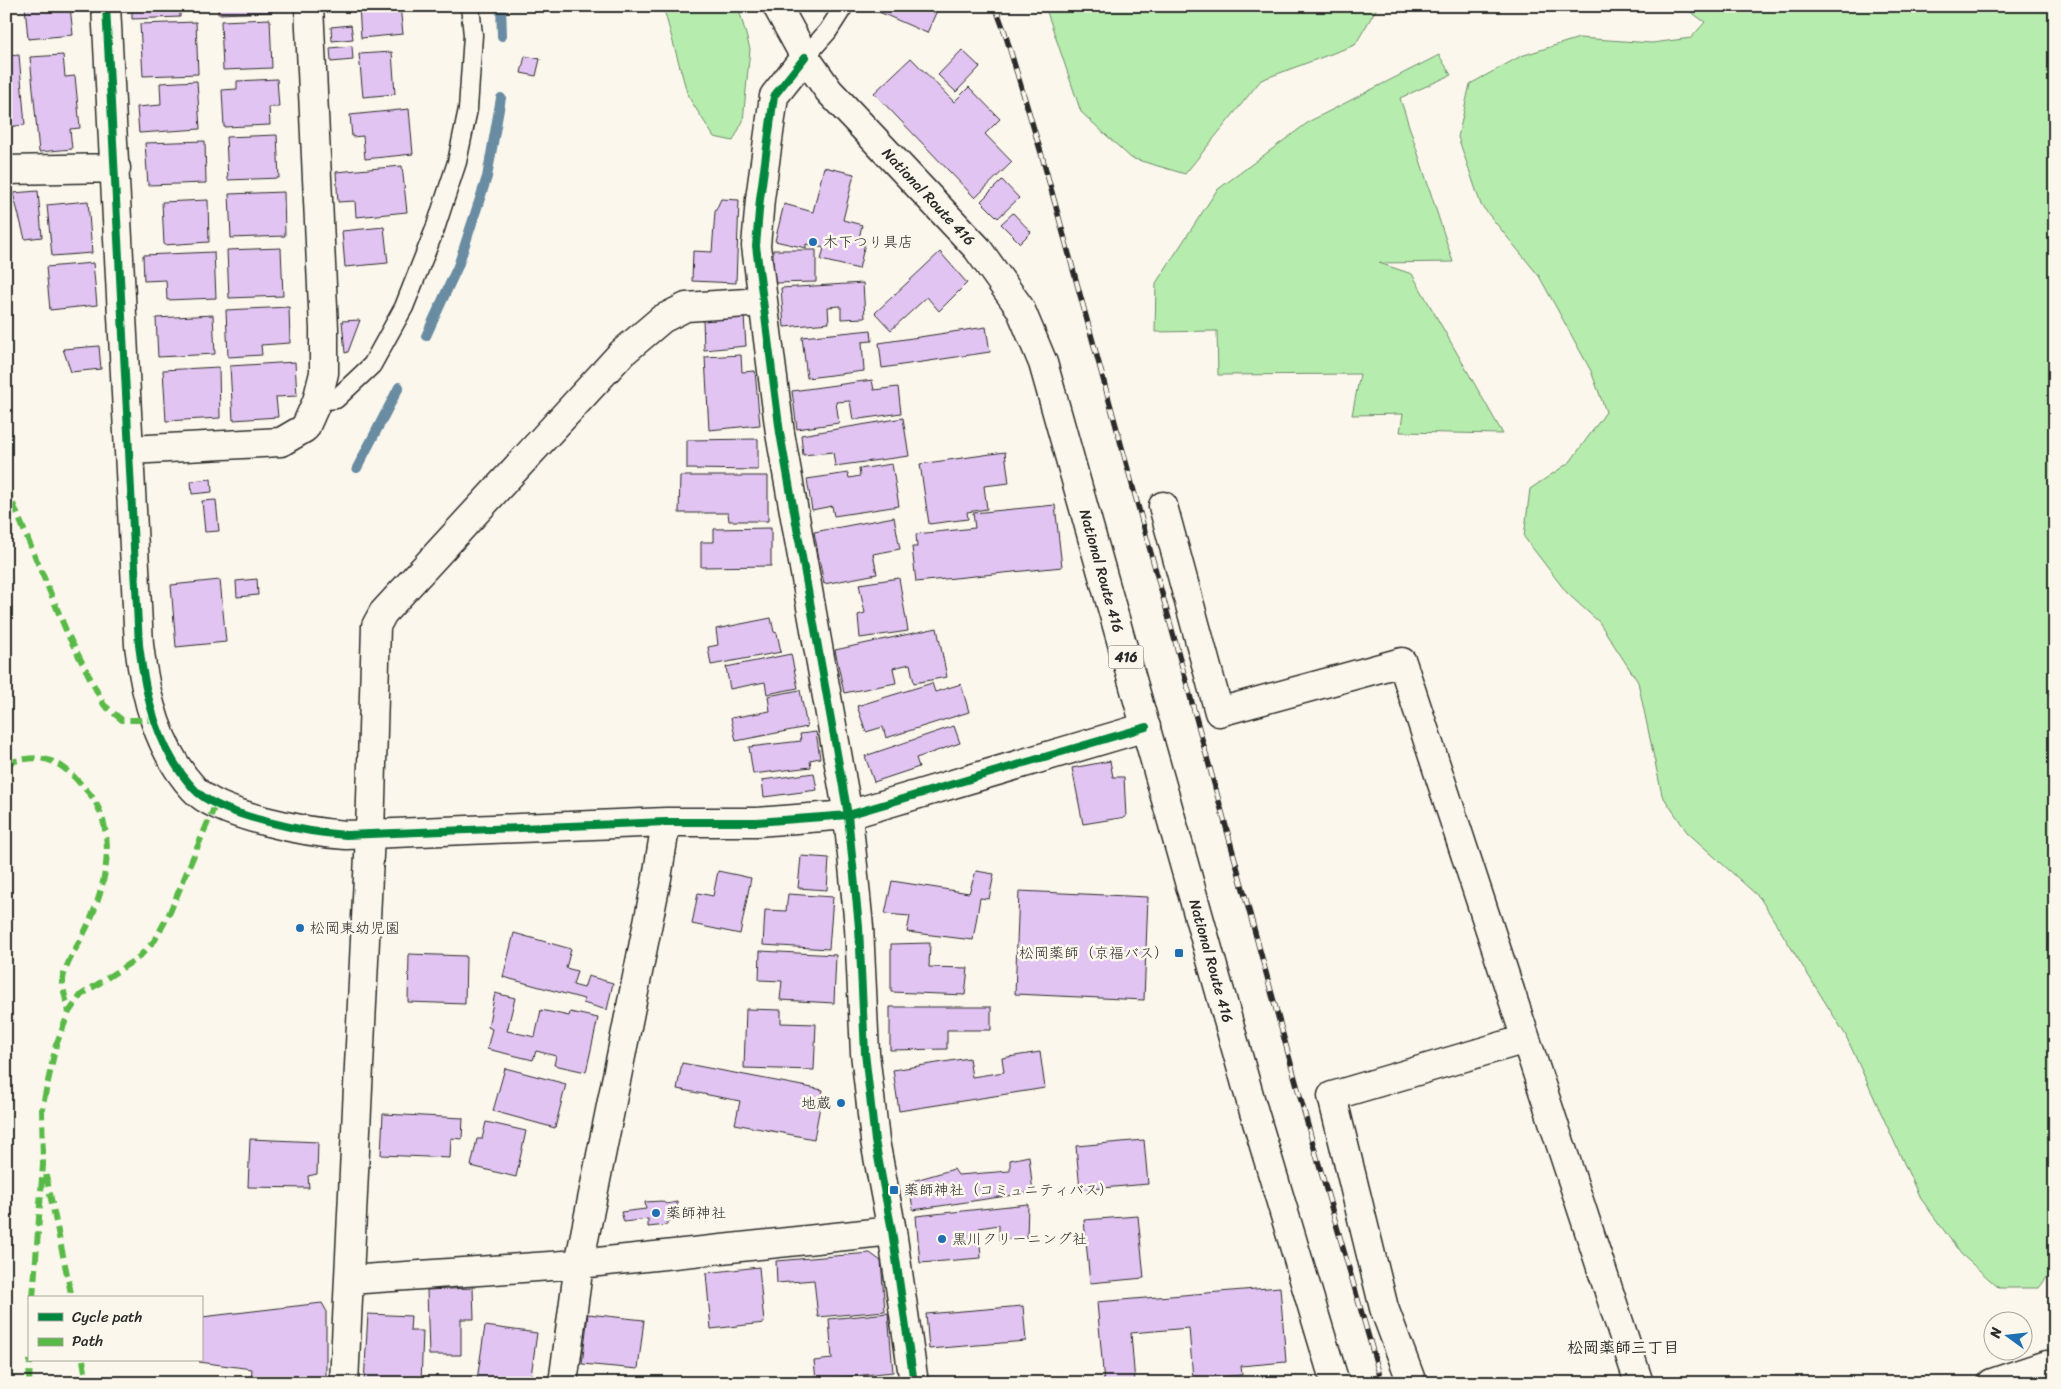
<svg xmlns="http://www.w3.org/2000/svg" width="2061" height="1389" viewBox="0 0 2061 1389" font-family="Sriracha,'Klee One',sans-serif">
	<style>
		.green { fill: #b6ecad; stroke: #708c6c }
		.lines { fill: none; stroke-linecap: round; stroke-linejoin: round }
		.stream { stroke: #698ca2; stroke-width: 10 }
		.building { fill: #e1c4f2; stroke: #2b2b2b }
		.lane-casing { stroke: #2b2b2b; stroke-width: 21 }
		.street-casing { stroke: #2b2b2b; stroke-width: 31 }
		.highway-casing { stroke: #2b2b2b; stroke-width: 31 }
		.lane { stroke: #fbf7ec; stroke-width: 18 }
		.street { stroke: #fbf7ec; stroke-width: 28 }
		.highway { stroke: #fbf7ec; stroke-width: 28 }
		.rail-casing { stroke: #2b2b2b; stroke-width: 5.5 }
		.rail { stroke: #fbf7ec; stroke-width: 4; stroke-dasharray: 11; stroke-linecap: butt }
		.quiet { stroke: #58b947; stroke-width: 6; stroke-dasharray: 12 6; stroke-linecap: butt }
		.cycleway-casing { stroke: #fbf7ec; stroke-width: 11 }
		.cycleway { stroke: #00873e; stroke-width: 8 }
		.poi-dot { fill: #1f6fb2; stroke: #fbf7ec; stroke-width: 2 }
		.labels { text-anchor: middle; stroke-width: 5; stroke-linejoin: round; paint-order: stroke }
		.shield { fill: #fbf7ec; stroke: #696865; stroke-width: 1 }
		.shield-label { font-size: 14px; font-weight: bold; fill: #2b2b2b }
		.street-label { font-size: 15px; fill: #2b2b2b; stroke: #fbf7ec }
		.poi-label { font-size: 15px; fill: #2b2b2b; stroke: #fbf7ec; text-anchor: start }
		.neighbourhood-label { font-size: 16px; font-weight: bold; fill: #2b2b2b; stroke: #fbf7ec }
	</style>
	<rect width="100%" height="100%" fill="#fbf7ec"/>
	<filter id="ink" filterUnits="userSpaceOnUse"><feTurbulence type="fractalNoise" baseFrequency=".02" numOctaves="2"/><feDisplacementMap in="SourceGraphic" scale="10" xChannelSelector="R" yChannelSelector="G"/><feConvolveMatrix kernelMatrix="1 2 1 2 8 2 1 2 1" color-interpolation-filters="sRGB"/></filter>
	<g filter="url(#ink)">
		<!-- green -->
		<path class="green" d="M663 6H738L750 49 743 121 733 141 714 137 688 96Z
			M1045 6H1378L1355 45 1261 80 1185 174 1131 158 1081 112Z
			M1682 6H2055V1267L2039 1288H1999L1961 1254 1919 1196 1845 1034 1760 898 1687 832 1662 795 1638 682 1599 622 1567 593 1524 537 1530 489 1570 462 1606 412 1591 371 1539 276 1481 205 1458 137 1470 84 1521 56 1579 38 1652 43 1691 38 1705 22Z
			M1439 55 1451 75 1400 98 1453 262 1379 263 1412 274 1503 434 1400 432 1403 414 1352 415 1360 374 1218 375 1217 331 1155 332 1156 283 1217 190 1310 121Z"/>
		<g class="lines">
			<!-- stream -->
			<path class="stream" d="M501 6 502 36
				M426 336 458 266 487 177 501 98
				M357 468 399 387"/>
		</g>
		<!-- building -->
		<path class="building" d="M25 6H70L73 35 28 39Z
			M132 6H180V17L132 19Z
			M218 6H272V12L218 14Z
			M359 6H400L403 34 361 38Z
			M882 6H939L927 33 879 12Z
			M270 19 272 68 223 70 221 21Z
			M196 22 198 74 143 76 140 24Z
			M351 25 353 39 332 41 331 27Z
			M352 46 353 60 331 62 330 48Z
			M962 50 980 67 956 92 938 75Z
			M392 52 395 94 363 97 359 54Z
			M19 55 25 125 6 127V56Z
			M63 55 65 77 75 76 80 128 70 129 72 149 39 152 30 57Z
			M525 56 540 59 536 76 521 73Z
			M911 58 954 102 969 87 1000 119 985 134 1012 162 975 198 874 93Z
			M277 79 279 107H269L270 125 224 127 222 90 237 89V81Z
			M197 81 200 129 139 133 137 107 161 105 160 83Z
			M409 109 413 154 365 159 363 136 352 137 350 115Z
			M277 135 279 178 228 180 226 137Z
			M205 141 206 183 148 185 145 143Z
			M402 166 407 212 356 217 355 201 338 202 336 172Z
			M824 167 854 174 843 220 862 225 859 238 866 239 859 269 821 260 824 248 806 244V248L775 241 784 204 813 212Z
			M1002 180 1019 198 998 218 981 201Z
			M38 191 42 237 25 239 13 193Z
			M284 192 285 236 231 238 229 194Z
			M721 199 739 200 736 283 692 281 693 251 712 252 715 212Z
			M208 200 209 242 164 245 162 202Z
			M88 201 92 253 52 256 47 205Z
			M1013 213 1031 232 1020 243 1001 224Z
			M384 227 388 263 345 267 342 231Z
			M281 248 283 296 229 298 227 250Z
			M773 250H816V282L773 283Z
			M214 252 216 298 167 300 166 280 144 281 143 255Z
			M940 252 967 283 939 311 927 297 891 330 875 313Z
			M93 263 97 305 50 310 46 267Z
			M863 283 865 318 841 319V306L828 307 829 323 784 327 781 288Z
			M289 307 290 343 261 345 262 355 228 357 226 310Z
			M213 315 215 354 158 357 156 318Z
			M744 316 746 346 704 350 703 319Z
			M360 320 348 352 345 353 342 321Z
			M986 327 990 352 882 368 879 343Z
			M871 330 872 341 862 342 864 371 807 378 802 337Z
			M99 346 101 369 71 372 63 349Z
			M741 355 742 372 755 371 760 425 709 430 705 357Z
			M295 362 297 396 276 397 278 417 233 420 230 366Z
			M219 367 220 418 166 421 163 370Z
			M872 380 874 390 898 387 901 413 853 420 850 401 836 402 839 423 797 429 792 391Z
			M903 418 909 456 835 466 833 452 803 455 801 435Z
			M758 439V470L687 469V440Z
			M1005 452 1009 483 984 486 987 509 967 512 968 519 929 524 920 464Z
			M892 464 899 506 834 516 832 506 812 510 807 479 848 473 849 478 860 476 859 469Z
			M680 476H768V521H729L728 513H679Z
			M211 479 212 492 192 494 191 481Z
			M216 500 219 531 205 532 202 501Z
			M1055 505 1062 567 916 582 912 547H917L916 534 975 528 973 513Z
			M894 517 900 549 873 554 877 574 824 584 814 532Z
			M771 528V566L701 567V542H714V529Z
			M899 578 908 631 860 638 858 615 865 613 859 584Z
			M257 579 258 595 237 597 236 581Z
			M220 580 226 642 176 647 171 585Z
			M771 618 774 632 777 633 781 652 711 665 708 647 718 645 716 629Z
			M937 628 947 677 914 683 910 664 893 668 896 683 844 693 835 650Z
			M791 654 798 688 767 694 765 682 730 689 726 667Z
			M932 683 935 692 961 684 969 712 886 738 883 727 866 732 857 706Z
			M800 690 807 727 736 741 731 718 770 711 768 696Z
			M954 726 960 743 916 758 919 767 874 782 865 756Z
			M816 732 820 758 810 760 811 767 753 774 749 747 801 741 800 734Z
			M1110 761 1113 777H1124L1126 817 1083 824 1072 768Z
			M814 773 817 790 764 797 762 780Z
			M801 856 829 858 827 890 798 888Z
			M718 871 751 878 740 934 692 924 698 893 713 896Z
			M976 871 994 874 989 899 980 898 973 940 907 932 910 916 885 914 892 881 969 893Z
			M1019 891 1148 897 1144 1000 1015 994Z
			M788 894 833 897 829 949 763 945 765 910 786 911Z
			M514 933 571 949 566 968 577 971 573 985 584 988 588 976 613 983 607 1010 583 1003 584 999 503 977Z
			M930 943 929 967 968 968 965 995 891 992V944Z
			M760 951 836 955 834 1003 780 1000 782 981 759 980Z
			M409 954 466 956 465 1004 408 1002Z
			M495 993 515 998 507 1031 535 1037 541 1010 569 1016 570 1012 598 1018 586 1072 554 1065 556 1056 536 1051 533 1060 487 1049 492 1029 488 1027Z
			M890 1007H991V1030H947V1049L890 1050Z
			M746 1009 781 1010V1023L816 1024 814 1070 744 1068Z
			M1040 1052 1045 1088 899 1111 893 1070 969 1058 972 1077 1004 1072 1002 1058Z
			M682 1063 823 1090 814 1139 735 1124 740 1101 677 1089Z
			M505 1068 566 1084 555 1128 493 1111Z
			M383 1114 463 1118 462 1139 451 1138 450 1158 381 1155Z
			M486 1122 526 1131 516 1177 471 1166 477 1139H482Z
			M250 1139 318 1142 317 1174 308 1176 309 1188 248 1187Z
			M1144 1140 1148 1184 1080 1190 1076 1146Z
			M1029 1156 1033 1192 913 1210 909 1182 954 1169 958 1175 1010 1171V1160Z
			M662 1201 666 1204 677 1202 678 1220 667 1221V1225L648 1227V1219L624 1222 621 1212 646 1209 645 1202Z
			M1028 1204 1027 1238 999 1240V1225L979 1228 981 1258 920 1263 916 1216Z
			M1138 1216 1144 1278 1090 1283 1084 1220Z
			M870 1253 881 1261 885 1311 818 1317 814 1280 777 1283 776 1261Z
			M759 1267 764 1323 711 1329 706 1273Z
			M1280 1287 1286 1362 1241 1366 1242 1375 1193 1379 1189 1328 1131 1333 1135 1383H1104L1097 1302Z
			M473 1288 474 1319H461V1355H429L427 1290Z
			M322 1303 326 1310V1383L251 1382 252 1369 199 1362 201 1360 202 1317Z
			M1023 1306 1026 1341 929 1349 926 1314Z
			M888 1313 893 1372 816 1380 814 1361 832 1359 829 1319Z
			M368 1314 411 1316 410 1331H423L421 1383H364Z
			M588 1314 644 1320 638 1369 582 1364Z
			M485 1326 537 1333 530 1383 477 1380Z"/>
		<g class="lines">
			<!-- lane casing -->
			<g class="lane-casing">
				<path id="lane" d="M805 57 828 31 844 6
					M317 401 336 399 372 365 404 307 435 229 457 162 468 109 473 35 470 6"/>
			</g>
			<!-- street casing -->
			<g class="street-casing">
				<path id="street" d="M106 6 139 645C145 696 158 750 194 789 218 816 311 833 346 835L666 822H757L848 815 1146 727
					M805 57 774 96 760 199 756 246 780 433 848 815 859 927 865 1053 875 1141 892 1231 914 1383
					M6 170 116 168
					M130 450 281 442 305 428 317 401 324 373V329L309 6
					M1163 506 1219 712 1402 662 1639 1383
					M349 1280 579 1264 892 1231
					M344 1383 370 834 376 626 383 613 622 353 662 319 686 307 762 302
					M563 1383 579 1264 657 878 666 822
					M1412 1383 1384 1308 1332 1096 1526 1039
					M1992 1383 2046 1365"/>
			</g>
			<!-- highway casing -->
			<g class="highway-casing">
				<g id="highway">
					<path id="s1" d="M777 6 805 57 829 91 977 248 1020 308 1043 363 1251 1102 1335 1383"/>
				</g>
			</g>
			<!-- lane -->
			<use href="#lane" class="lane"/>
			<!-- street -->
			<use href="#street" class="street"/>
			<!-- highway -->
			<use href="#highway" class="highway"/>
			<!-- rail casing -->
			<g class="rail-casing">
				<path id="rail" d="M995 6 1005 33 1042 156 1313 1144 1382 1383"/>
			</g>
			<!-- rail -->
			<use href="#rail" class="rail"/>
			<!-- quiet -->
			<path class="quiet" d="M6 487 68 635 104 705 122 720H154
				M6 763C39 755 54 755 78 781 83 787 89 792 93 798 119 839 104 894 84 933 78 945 62 970 63 982 63 992 67 1003 69 1012
				M46 1175 72 1298
				M33 1298 43 1165 42 1109 56 1045 69 1012 81 995 139 957 155 940 170 912 216 803
				M83 1360 87 1383
				M29 1383 30 1360"/>
			<!-- cycleway casing -->
			<g class="cycleway-casing">
				<path id="cycleway" d="M106 6 139 645C145 696 158 750 194 789 218 816 311 833 346 835L666 822H757L848 815 1146 727
					M805 57 774 96 760 199 756 246 780 433 848 815 859 927 865 1053 875 1141 892 1231 914 1383"/>
			</g>
			<!-- cycleway -->
			<use href="#cycleway" class="cycleway"/>
		</g>
	</g>
	<!-- markers -->
	<g class="poi-dot">
		<circle cx="813" cy="242" r="5"/>
		<circle cx="300" cy="928" r="5"/>
		<rect x="1174" y="948" width="10" height="10" rx="2.5"/>
		<circle cx="841" cy="1103" r="5"/>
		<rect x="889" y="1185" width="10" height="10" rx="2.5"/>
		<circle cx="656" cy="1213" r="5"/>
		<circle cx="942" cy="1239" r="5"/>
	</g>
	<g class="labels">
		<!-- shield labels -->
		<rect class="shield" x="1108.5" y="645.5" width="35" height="23" rx="4"/>
		<g class="shield-label">
			<text x="1126" y="662">416</text>
		</g>
		<!-- street labels -->
		<g class="street-label">
			<text dy="5" stroke="none"><textPath href="#s1" startOffset="245">National Route 416</textPath></text>
			<text dy="5" stroke="none"><textPath href="#s1" startOffset="665">National Route 416</textPath></text>
			<text dy="5" stroke="none"><textPath href="#s1" startOffset="1070">National Route 416</textPath></text>
		</g>
		<!-- poi labels -->
		<g class="poi-label">
			<text x="823" y="247">木下つり具店</text>
			<text x="310" y="933">松岡東幼児園</text>
			<text x="1169" y="958" text-anchor="end">松岡薬師（京福バス）</text>
			<text x="831" y="1108" text-anchor="end">地蔵</text>
			<text x="904" y="1195">薬師神社（コミュニティバス）</text>
			<text x="666" y="1218">薬師神社</text>
			<text x="952" y="1244">黒川クリーニング社</text>
		</g>
		<!-- neighbourhood labels -->
		<g class="neighbourhood-label">
			<text x="1623" y="1353">松岡薬師三丁目</text>
		</g>
	</g>
	<!-- margin -->
	<rect width="2061" height="1389" fill="none" stroke="#fbf7ec" stroke-width="25"/>
	<rect x="12" y="12" width="2036" height="1364" fill="none" stroke="#2b2b2b" stroke-width="2" filter="url(#ink)"/>
	<!-- legend -->
	<rect x="28" y="1296" width="175" height="65" fill="#fbf7ec" stroke="#a8a59f"/>
	<rect x="38" y="1313" width="25" height="8" fill="#00873e" stroke="#a8a59f"/>
	<text x="72" y="1322" font-size="15" fill="#2b2b2b">Cycle path</text>
	<rect x="38" y="1338" width="25" height="8" fill="#58b947" stroke="#a8a59f"/>
	<text x="72" y="1346" font-size="15" fill="#2b2b2b">Path</text>
	<!-- north arrow -->
	<g transform="translate(2008 1336) rotate(285)"><circle r="24" fill="#fbf7ec" stroke="#a8a59f"/>
	<path d="M0-4L9 19L0 12L-9 19Z" fill="#1f6fb2"/>
	<text y="-8" font-size="14" font-weight="bold" text-anchor="middle" fill="#2b2b2b">N</text>
	</g>
</svg>
